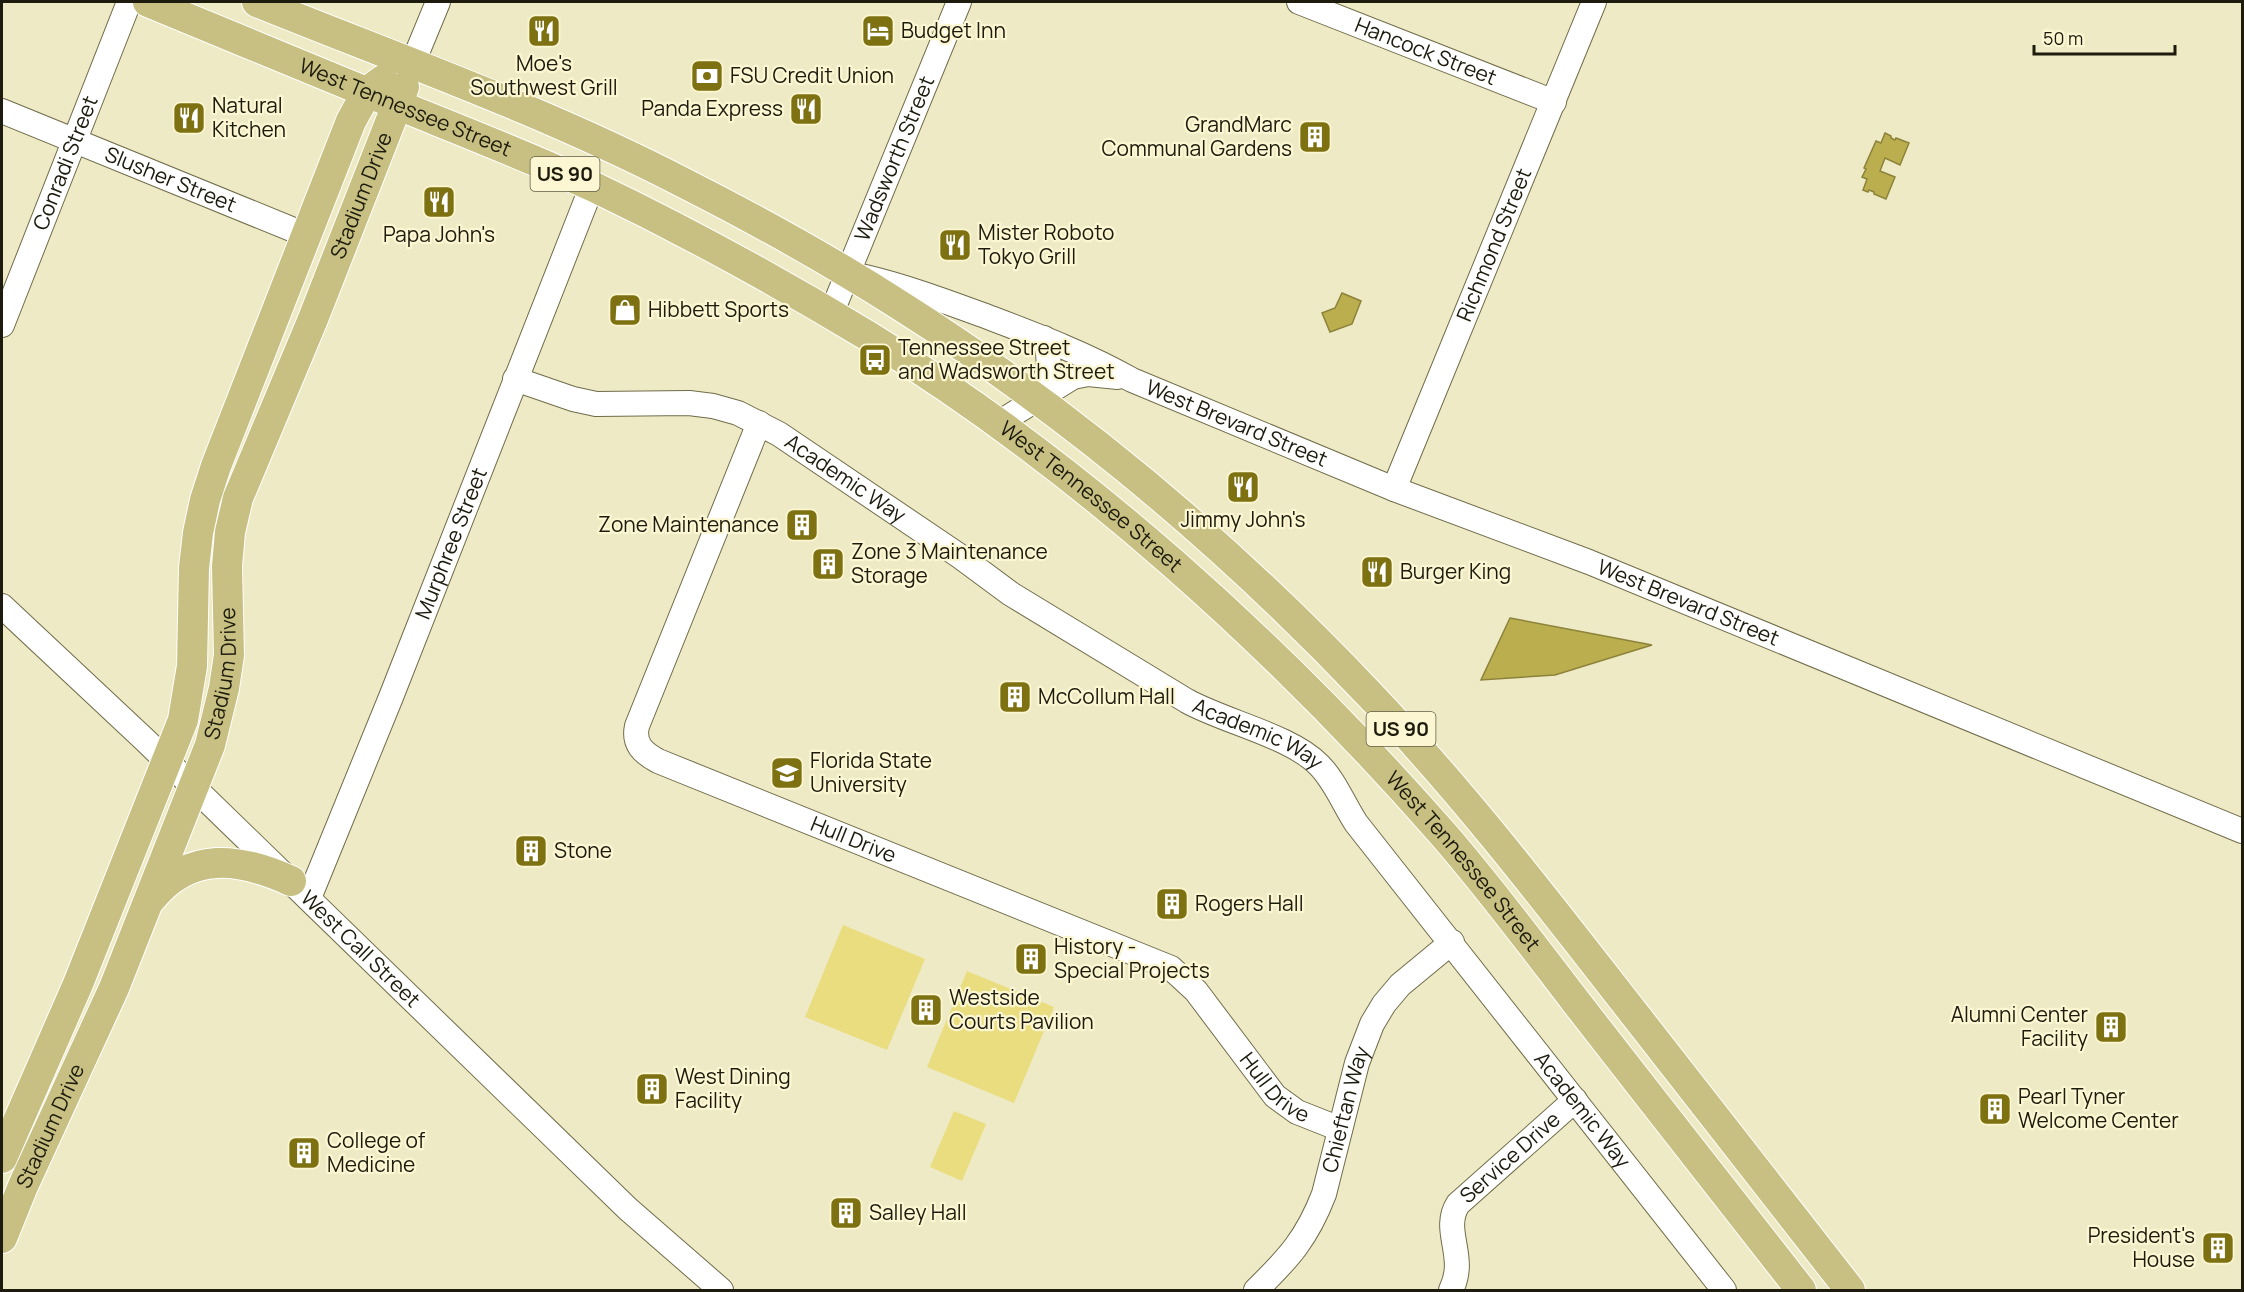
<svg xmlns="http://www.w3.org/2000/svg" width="2244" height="1292" viewBox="0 0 2244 1292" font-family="Manrope,sans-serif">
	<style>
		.green { fill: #e9dd7f }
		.water { fill: #bbae4e; stroke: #8c823a; stroke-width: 1.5 }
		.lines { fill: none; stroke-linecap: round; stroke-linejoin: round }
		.minor-casing { stroke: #706c4a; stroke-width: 26 }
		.major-casing { stroke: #fff; stroke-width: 32 }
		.minor { stroke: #fff; stroke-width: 24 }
		.major { stroke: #c8c082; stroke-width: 30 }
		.labels { text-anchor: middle; stroke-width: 4.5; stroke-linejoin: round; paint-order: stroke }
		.shield { fill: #fcf7d2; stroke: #605d48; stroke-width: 1.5 }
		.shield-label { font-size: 20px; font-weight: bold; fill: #1d1b0d }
		.poi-label { font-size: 21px; fill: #1d1b0d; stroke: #fcf7d2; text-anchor: start }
		.street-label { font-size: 21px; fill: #1d1b0d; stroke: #fcf7d2 }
	</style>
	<rect width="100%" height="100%" fill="#eeeac5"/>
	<!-- green -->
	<path class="green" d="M843 925 925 959 887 1050 805 1017Z
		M967 971 1054 1007 1014 1103 927 1067Z
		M954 1111 986 1124 962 1181 930 1167Z"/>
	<!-- water -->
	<path class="water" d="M1885 133 1891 136V138L1895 140 1896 138 1909 143 1900 165 1885 158 1880 171 1895 177 1886 199 1874 194V192L1869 190 1868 192 1863 190 1867 179 1862 177 1866 169 1864 168 1876 141 1881 143Z
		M1342 293 1361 301 1352 324 1330 332 1322 313 1335 308Z
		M1510 618 1652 645 1555 675 1481 680Z"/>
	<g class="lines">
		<!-- minor casing -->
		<g class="minor-casing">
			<g id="minor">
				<path id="s1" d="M1299 2 1554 102"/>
				<path d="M412 65 438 2"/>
				<path id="s2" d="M2 111 306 235"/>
				<path id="s3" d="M865 277C907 287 947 302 988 317 1038 336 1086 354 1132 380L1394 489 1589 562 2242 831"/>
				<path id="s4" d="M831 314 959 2"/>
				<path id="s5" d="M2 325 129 2"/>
				<path id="s6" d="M515 379 573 399 596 404 689 403 713 406 738 413 779 434 961 557 1011 594 1187 701C1225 722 1291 736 1319 765 1335 781 1343 803 1356 823L1724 1290"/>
				<path d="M1037 399C1048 375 1053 363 1044 338"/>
				<path id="s7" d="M759 423 637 726C633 744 643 753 658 761L1171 968 1196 991 1275 1096 1297 1112 1340 1129"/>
				<path d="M997 424 1073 377 1088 374 1118 377"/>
				<path id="s8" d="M1394 489 1594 2"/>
				<path id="s9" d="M2 606 145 740 628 1209 721 1290"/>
				<path id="s10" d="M309 898 391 697 592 186"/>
				<path id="s11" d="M1256 1290C1289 1258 1307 1238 1324 1194L1357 1063 1372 1024 1384 1004 1400 985 1452 942"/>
				<path id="s12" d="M1451 1290C1468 1256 1441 1231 1458 1204L1575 1100"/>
			</g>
		</g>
		<!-- major casing -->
		<g class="major-casing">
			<g id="major">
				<path id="s13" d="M148 2C224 33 300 65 376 96 449 126 523 154 594 187 688 232 779 282 868 336 1081 467 1278 646 1443 834 1490 888 1533 946 1576 1002 1651 1098 1726 1195 1801 1290"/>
				<path d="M257 2C398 59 547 112 682 182 757 220 831 261 901 306 1073 415 1229 546 1369 694 1456 785 1534 885 1611 984 1691 1086 1771 1188 1850 1290"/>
				<path d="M151 899C190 850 240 858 291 881"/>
				<path d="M2 1158 78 984 183 720 192 666 194 568 198 533 205 500 216 466 351 121 367 92 383 80"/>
				<path id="s14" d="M2 1238 23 1186 114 988 210 745 224 688 229 655 227 566 230 532 238 498 313 319 404 87"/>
			</g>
		</g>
		<!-- minor -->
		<use href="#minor" class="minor"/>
		<!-- major -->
		<use href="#major" class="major"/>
	</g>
	<!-- icons -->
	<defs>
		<g id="restaurant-square" transform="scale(1.725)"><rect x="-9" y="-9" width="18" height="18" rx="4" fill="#7d7111" stroke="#fcf7d2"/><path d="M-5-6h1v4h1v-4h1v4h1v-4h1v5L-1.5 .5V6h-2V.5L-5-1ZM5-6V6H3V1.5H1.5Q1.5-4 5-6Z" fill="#fff"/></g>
		<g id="hotel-square" transform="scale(1.725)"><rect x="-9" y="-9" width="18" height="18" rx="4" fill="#7d7111" stroke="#fcf7d2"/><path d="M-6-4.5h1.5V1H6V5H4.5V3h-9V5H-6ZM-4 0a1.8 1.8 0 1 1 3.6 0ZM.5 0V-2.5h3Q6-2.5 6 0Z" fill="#fff"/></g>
		<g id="bank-square" transform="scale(1.725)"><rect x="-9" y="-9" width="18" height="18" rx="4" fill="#7d7111" stroke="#fcf7d2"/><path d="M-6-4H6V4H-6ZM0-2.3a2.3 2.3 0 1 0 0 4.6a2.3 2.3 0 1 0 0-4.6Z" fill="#fff"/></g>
		<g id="building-square" transform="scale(1.725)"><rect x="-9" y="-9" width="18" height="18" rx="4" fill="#7d7111" stroke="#fcf7d2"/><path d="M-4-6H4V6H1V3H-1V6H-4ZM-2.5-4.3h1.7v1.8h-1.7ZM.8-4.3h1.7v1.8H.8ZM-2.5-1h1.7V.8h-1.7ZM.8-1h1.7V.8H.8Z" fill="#fff"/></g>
		<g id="shop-square" transform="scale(1.725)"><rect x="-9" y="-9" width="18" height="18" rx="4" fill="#7d7111" stroke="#fcf7d2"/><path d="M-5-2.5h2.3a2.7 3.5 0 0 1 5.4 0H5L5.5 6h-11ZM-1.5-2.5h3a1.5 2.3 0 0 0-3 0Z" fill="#fff"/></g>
		<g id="bus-square" transform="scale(1.725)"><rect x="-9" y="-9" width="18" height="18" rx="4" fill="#7d7111" stroke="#fcf7d2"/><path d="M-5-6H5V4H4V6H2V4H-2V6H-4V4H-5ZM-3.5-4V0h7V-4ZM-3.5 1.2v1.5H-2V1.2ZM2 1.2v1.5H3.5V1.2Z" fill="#fff"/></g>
		<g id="university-square" transform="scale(1.725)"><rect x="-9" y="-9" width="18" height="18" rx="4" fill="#7d7111" stroke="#fcf7d2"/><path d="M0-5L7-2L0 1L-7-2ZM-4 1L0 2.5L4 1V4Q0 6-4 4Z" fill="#fff"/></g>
	</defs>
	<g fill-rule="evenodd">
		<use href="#restaurant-square" x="544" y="31"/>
		<use href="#hotel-square" x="878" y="31"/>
		<use href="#bank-square" x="707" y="76"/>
		<use href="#restaurant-square" x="806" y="109"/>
		<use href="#restaurant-square" x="189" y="118"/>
		<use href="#building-square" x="1315" y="137"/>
		<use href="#restaurant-square" x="439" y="202"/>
		<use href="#restaurant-square" x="955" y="245"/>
		<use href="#shop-square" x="625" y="310"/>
		<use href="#bus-square" x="875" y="360"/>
		<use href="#restaurant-square" x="1243" y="487"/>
		<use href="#building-square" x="802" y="525"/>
		<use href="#building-square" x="828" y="564"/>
		<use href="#restaurant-square" x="1377" y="572"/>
		<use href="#building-square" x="1015" y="697"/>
		<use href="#university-square" x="787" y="773"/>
		<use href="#building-square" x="531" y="851"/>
		<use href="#building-square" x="1172" y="904"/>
		<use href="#building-square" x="1031" y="959"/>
		<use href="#building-square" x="926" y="1010"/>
		<use href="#building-square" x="2111" y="1027"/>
		<use href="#building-square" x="652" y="1089"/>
		<use href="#building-square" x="1995" y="1109"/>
		<use href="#building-square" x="304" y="1153"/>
		<use href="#building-square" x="846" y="1213"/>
		<use href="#building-square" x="2218" y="1248"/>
	</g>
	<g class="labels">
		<!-- shield labels -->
		<g class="shield">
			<rect x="530.5" y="157" width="69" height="34" rx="4.5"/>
			<rect x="1366.5" y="712" width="69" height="34" rx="4.5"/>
		</g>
		<g class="shield-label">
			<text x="565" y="181">US 90</text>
			<text x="1401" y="736">US 90</text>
		</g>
		<!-- poi labels -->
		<g class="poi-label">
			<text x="901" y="38">Budget Inn</text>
			<text x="544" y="71" text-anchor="middle">Moe's<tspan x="544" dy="24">Southwest Grill</tspan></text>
			<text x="730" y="83">FSU Credit Union</text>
			<text x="212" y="113">Natural<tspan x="212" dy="24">Kitchen</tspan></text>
			<text x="783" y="116" text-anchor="end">Panda Express</text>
			<text x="1292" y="132" text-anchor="end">GrandMarc<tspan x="1292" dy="24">Communal Gardens</tspan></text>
			<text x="978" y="240">Mister Roboto<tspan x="978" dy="24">Tokyo Grill</tspan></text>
			<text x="439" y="242" text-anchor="middle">Papa John's</text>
			<text x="648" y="317">Hibbett Sports</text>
			<text x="898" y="355">Tennessee Street<tspan x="898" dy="24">and Wadsworth Street</tspan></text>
			<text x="1243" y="527" text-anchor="middle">Jimmy John's</text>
			<text x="779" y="532" text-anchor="end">Zone Maintenance</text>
			<text x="851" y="559">Zone 3 Maintenance<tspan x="851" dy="24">Storage</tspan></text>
			<text x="1400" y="579">Burger King</text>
			<text x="1038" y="704">McCollum Hall</text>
			<text x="810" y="768">Florida State<tspan x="810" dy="24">University</tspan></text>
			<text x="554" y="858">Stone</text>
			<text x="1195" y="911">Rogers Hall</text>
			<text x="1054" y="954">History -<tspan x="1054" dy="24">Special Projects</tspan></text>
			<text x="949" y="1005">Westside<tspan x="949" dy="24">Courts Pavilion</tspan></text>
			<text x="2088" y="1022" text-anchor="end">Alumni Center<tspan x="2088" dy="24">Facility</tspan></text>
			<text x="675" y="1084">West Dining<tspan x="675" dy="24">Facility</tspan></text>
			<text x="2018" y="1104">Pearl Tyner<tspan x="2018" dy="24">Welcome Center</tspan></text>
			<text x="327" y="1148">College of<tspan x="327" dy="24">Medicine</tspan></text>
			<text x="869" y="1220">Salley Hall</text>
			<text x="2195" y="1243" text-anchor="end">President's<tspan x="2195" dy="24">House</tspan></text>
		</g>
		<!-- street labels -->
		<g class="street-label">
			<text dy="7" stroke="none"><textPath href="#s1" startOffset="136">Hancock Street</textPath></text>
			<text dy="7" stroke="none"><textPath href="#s13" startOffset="278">West Tennessee Street</textPath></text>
			<text dy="7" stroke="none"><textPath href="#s4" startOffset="168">Wadsworth Street</textPath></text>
			<text dy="7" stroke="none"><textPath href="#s5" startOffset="174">Conradi Street</textPath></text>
			<text dy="7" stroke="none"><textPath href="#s2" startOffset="182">Slusher Street</textPath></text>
			<text dy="7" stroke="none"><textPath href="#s14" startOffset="1112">Stadium Drive</textPath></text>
			<text dy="7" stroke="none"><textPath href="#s8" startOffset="264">Richmond Street</textPath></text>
			<text dy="7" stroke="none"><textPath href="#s3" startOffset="400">West Brevard Street</textPath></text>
			<text dy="7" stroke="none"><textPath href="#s6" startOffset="354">Academic Way</textPath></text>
			<text dy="7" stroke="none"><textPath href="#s13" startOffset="1070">West Tennessee Street</textPath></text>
			<text dy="7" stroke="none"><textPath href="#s10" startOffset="382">Murphree Street</textPath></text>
			<text dy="7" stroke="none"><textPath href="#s3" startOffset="886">West Brevard Street</textPath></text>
			<text dy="7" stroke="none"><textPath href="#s14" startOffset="608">Stadium Drive</textPath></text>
			<text dy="7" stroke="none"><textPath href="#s6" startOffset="840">Academic Way</textPath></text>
			<text dy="7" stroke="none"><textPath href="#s7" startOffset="582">Hull Drive</textPath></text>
			<text dy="7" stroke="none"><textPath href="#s13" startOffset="1592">West Tennessee Street</textPath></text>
			<text dy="7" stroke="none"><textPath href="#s9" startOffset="496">West Call Street</textPath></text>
			<text dy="7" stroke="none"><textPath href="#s7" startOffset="1084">Hull Drive</textPath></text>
			<text dy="7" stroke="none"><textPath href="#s11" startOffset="206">Chieftan Way</textPath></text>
			<text dy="7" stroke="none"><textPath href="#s6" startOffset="1344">Academic Way</textPath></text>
			<text dy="7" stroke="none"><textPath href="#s14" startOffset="122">Stadium Drive</textPath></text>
			<text dy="7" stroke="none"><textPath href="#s12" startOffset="158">Service Drive</textPath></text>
		</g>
	</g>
	<!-- border -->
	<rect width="2244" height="1292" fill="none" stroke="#1d1b0d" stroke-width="6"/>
	<!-- scale -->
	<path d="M2034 45v9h141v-9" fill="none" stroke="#1d1b0d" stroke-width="3"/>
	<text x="2043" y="45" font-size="18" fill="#1d1b0d" stroke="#fcf7d2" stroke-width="4.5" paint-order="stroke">50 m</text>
</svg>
